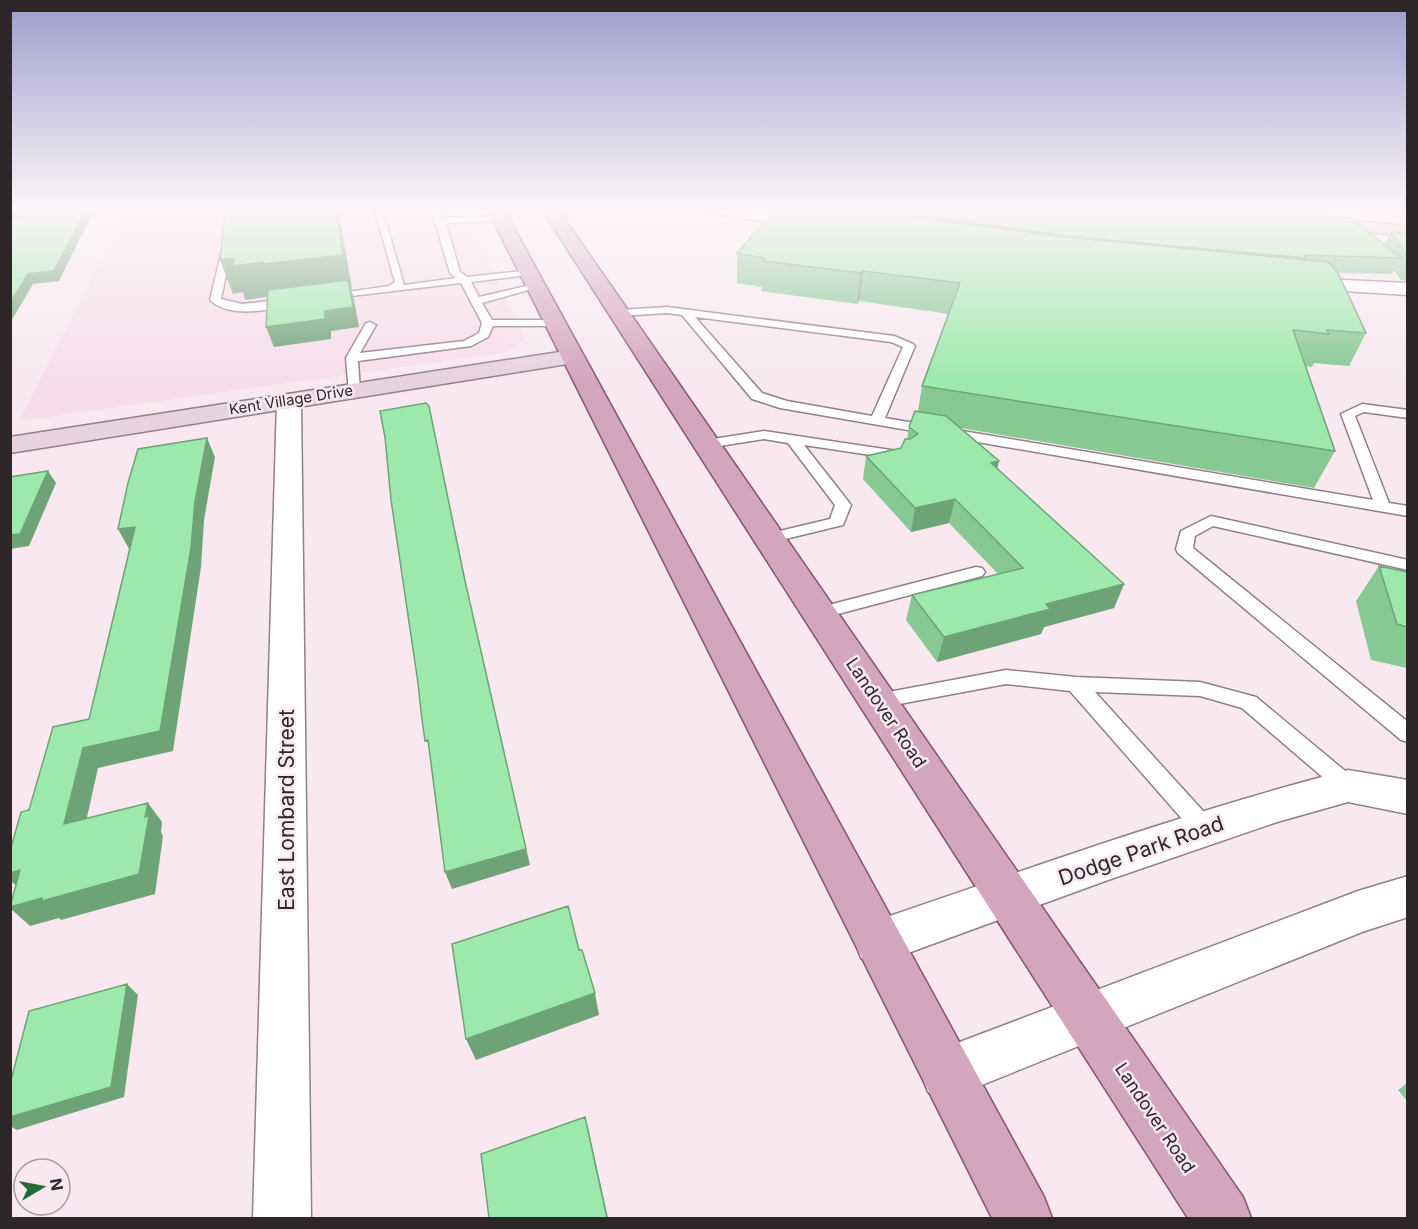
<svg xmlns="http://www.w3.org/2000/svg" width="1418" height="1229" viewBox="0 0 1418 1229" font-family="Inter,sans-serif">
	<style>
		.built { fill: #f7ddea }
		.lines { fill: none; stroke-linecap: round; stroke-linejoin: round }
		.lane-casing { stroke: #908087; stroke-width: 3 }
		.street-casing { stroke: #908087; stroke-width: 3 }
		.secondary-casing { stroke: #908087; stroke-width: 3 }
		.primary-casing { stroke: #87536e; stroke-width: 3 }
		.lane { fill: #fff; fill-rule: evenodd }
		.street { fill: #fff; fill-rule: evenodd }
		.secondary { fill: #e9d2df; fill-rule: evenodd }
		.primary { fill: #d4a6be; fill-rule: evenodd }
		.wall { fill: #87c893 }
		.shaded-wall { fill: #6ea378 }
		.building { fill: #9de9ab; stroke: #6ea378; stroke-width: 1.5 }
		.labels { text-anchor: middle; stroke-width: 5; stroke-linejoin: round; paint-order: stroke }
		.far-street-label { font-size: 15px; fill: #2d272a; stroke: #f9e8f0 }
		.street-label { font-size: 18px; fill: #2d272a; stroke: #f9e8f0 }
		.near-street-label { font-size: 21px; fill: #2d272a; stroke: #f9e8f0 }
	</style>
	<rect width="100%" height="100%" fill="#f9e8f0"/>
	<!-- built -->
	<path class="built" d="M128 208H462L525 339 507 352 19 421Z"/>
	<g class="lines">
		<!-- lane casing -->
		<g class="lane-casing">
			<path id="lane" d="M232 208H240L221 299 242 304 291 299 295 300V304C270 310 230 319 210 300Z
				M374 208H382L404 285 456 278 450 273 431 208H439L444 218 503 216 504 218 500 221 446 223 460 272 467 277 532 270 533 272 528 275 471 282 479 297 539 283V287L482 303 492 320H555L561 323 555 326H493L488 337 471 346 358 361 360 390 354 394 349 393 346 358 366 323 370 322 376 325 360 353 464 341 479 333 482 323 461 283 326 299V295L389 286 395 282Z
				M667 307 894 336 913 344 915 346 885 418 1373 500 1341 414 1362 404 1408 410V418L1364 412 1355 416 1389 503 1408 506V516L780 408 752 399 682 315 667 313 619 316 614 313 619 310ZM695 317 891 342 903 347 872 416 787 401 762 393Z
				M764 431 904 452 911 456 904 460 804 445 851 505 843 525 769 543 763 541 761 538 763 535 830 519 835 505 788 443 764 439 707 448 700 444 707 440Z
				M1211 516 1408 560V570L1213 526 1195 536 1193 548 1408 722V742L1401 740 1178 553 1176 549 1181 531Z
				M976 567 982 568 985 572 982 576 819 619 813 617 810 613 813 609Z
				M1006 670 1076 677 1200 682 1256 697 1356 780 1359 786 1356 792 1348 795 1340 792 1242 708 1200 696 1095 692 1213 822 1216 829 1213 836 1205 839 1197 836 1070 691 1006 684 878 708 871 706 868 701 871 696 878 694Z"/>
		</g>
		<!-- street casing -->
		<g class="street-casing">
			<path id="street" d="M703 208H739L813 219 821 224 813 229 711 213Z
				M1301 278 1408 283V295L1294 288 1292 284 1294 280Z
				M289 394 297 396 301 401 311 1218H253L277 401 281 396Z
				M1348 770 1408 780V814L1348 802 1277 822 1108 880 878 964 861 958 855 942 861 926 878 920C1034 867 1189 811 1348 770Z
				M1408 876V917L1362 932 947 1099 928 1092 921 1073 928 1054 1358 891Z"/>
		</g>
		<!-- secondary casing -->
		<g class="secondary-casing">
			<path id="secondary" d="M1320 218 1408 226V236L1314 226 1312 223Z
				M572 350 580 352 583 357 580 362 10 453V437Z"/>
		</g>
		<!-- primary casing -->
		<g class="primary-casing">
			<path id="primary" d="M487 208H503L1044 1197 1052 1218H992Z
				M541 208H557L1243 1197 1251 1218H1188Z"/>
		</g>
		<!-- lane -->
		<use href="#lane" class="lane"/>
		<!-- street -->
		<use href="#street" class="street"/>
		<!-- secondary -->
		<use href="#secondary" class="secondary"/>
		<!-- primary -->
		<use href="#primary" class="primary"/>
	</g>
	<!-- wall -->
	<path class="wall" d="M778 208H1327L1324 216 1384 245 1391 232 1407 233V281L1401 280 1394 270 1392 274 1338 273 1366 333 1349 366 1314 363 1312 367 1306 366 1335 451 1314 488 961 428 999 461 997 469 1124 584 1114 608 1044 627 1041 634 937 662 906 620 912 595 998 574 949 523 911 532 863 479 866 456 901 448 907 439 909 427 918 411 922 386 949 314 859 301 857 304 761 291 762 287 737 283V253Z
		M1379 566 1407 572V668L1371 660 1356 601Z
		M1407 1083V1101L1398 1090Z"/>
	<!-- shaded-wall -->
	<path class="shaded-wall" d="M87 208H95L59 281 33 284 10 323V303L28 274Z
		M335 208H338L352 288 351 289 354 299 359 327 331 331V339L274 347 266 327 274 296 245 300 243 292 233 294 220 260Z
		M19 209 24 218 10 219V210Z
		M863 271 859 301 857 304 861 273Z
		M429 406 469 598 530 865 452 889 445 872 465 581Z
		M207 438 215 457 204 520 201 567 173 751 98 768 81 844 64 824 83 748 195 501Z
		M999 461 993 484 991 463Z
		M48 471 56 483 29 546 10 549V535Z
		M955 499 949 523 911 532 915 508Z
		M135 527 129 549 118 529Z
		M1124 584 1114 608 1044 627 1041 634 937 662 944 637 1046 604Z
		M148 803 162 822 161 832 163 836 155 894 61 920 59 918 30 926 10 908 145 817Z
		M20 870 24 893 10 880V873Z
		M127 984 138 995 124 1097 17 1130 10 1126V1117Z
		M595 993 599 1015 476 1060 466 1039Z
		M585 1117 589 1132 608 1218H607Z"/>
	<!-- building -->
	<path class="building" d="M10 208H87L54 271 28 274 10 303V219L24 217 26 214 19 209 10 210Z
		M236 208H335L343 255 263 264V262L233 266 234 258 220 260 225 213 236 212Z
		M778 208H843L1065 237 1328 262 1338 273 1366 333 1327 330 1329 334 1293 330 1335 451 922 386 960 283 863 271 861 273 763 261 765 258 737 253Z
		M857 208H1219L1351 218 1401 258 1304 255 1306 258 1077 237Z
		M1391 232 1407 233V256Z
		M348 280 353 307 325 311V319L266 327 268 290Z
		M426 403 429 406 465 581 526 849 445 872 428 740 425 741 421 712 418 683 391 500 385 437 380 411Z
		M915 411 946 416 999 461 991 463 1124 584 1046 604 1050 609 944 637 912 595 1023 568 955 499 915 508 866 456 901 448 905 439H910L918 434 909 427Z
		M207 438 195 501 191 548 160 731 83 748 64 824 148 803 145 817 149 816 139 874 42 901V898L10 907 20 870 10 873V851L21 812 29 810 53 727 89 719 135 527 118 529 128 483 138 449Z
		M48 471 20 534 10 535V477Z
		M1379 566 1407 572V627L1397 624Z
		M568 906 579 950H582L595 993 466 1039 452 944Z
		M127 984 111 1087 10 1117V1084L29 1011Z
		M585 1117 607 1218H489L481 1154Z"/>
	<!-- sky -->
	<linearGradient id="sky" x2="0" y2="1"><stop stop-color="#9d9dce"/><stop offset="0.55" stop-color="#fcf5f8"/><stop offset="1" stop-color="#fcf5f8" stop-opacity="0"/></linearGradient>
	<rect width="1418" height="380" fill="url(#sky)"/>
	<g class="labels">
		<!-- far-street labels -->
		<g class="far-street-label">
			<text transform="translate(291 400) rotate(-9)" y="5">Kent Village Drive</text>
		</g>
		<!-- street labels -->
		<g class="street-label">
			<text transform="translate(886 713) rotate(56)" y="6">Landover Road</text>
			<text transform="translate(1155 1118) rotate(56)" y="6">Landover Road</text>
		</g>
		<!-- near-street labels -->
		<g class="near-street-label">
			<text transform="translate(287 810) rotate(-90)" y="7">East Lombard Street</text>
			<text transform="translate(1141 851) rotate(-19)" y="7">Dodge Park Road</text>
		</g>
	</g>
	<!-- border -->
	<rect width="1418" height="1229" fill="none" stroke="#2d272a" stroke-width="24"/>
	<!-- north arrow -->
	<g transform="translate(42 1187) rotate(80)"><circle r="28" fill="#f9e8f0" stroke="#a79ba1" stroke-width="1.5"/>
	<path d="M0-4.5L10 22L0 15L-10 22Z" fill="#236a36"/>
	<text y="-9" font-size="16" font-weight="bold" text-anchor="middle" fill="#2d272a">N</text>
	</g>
</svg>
